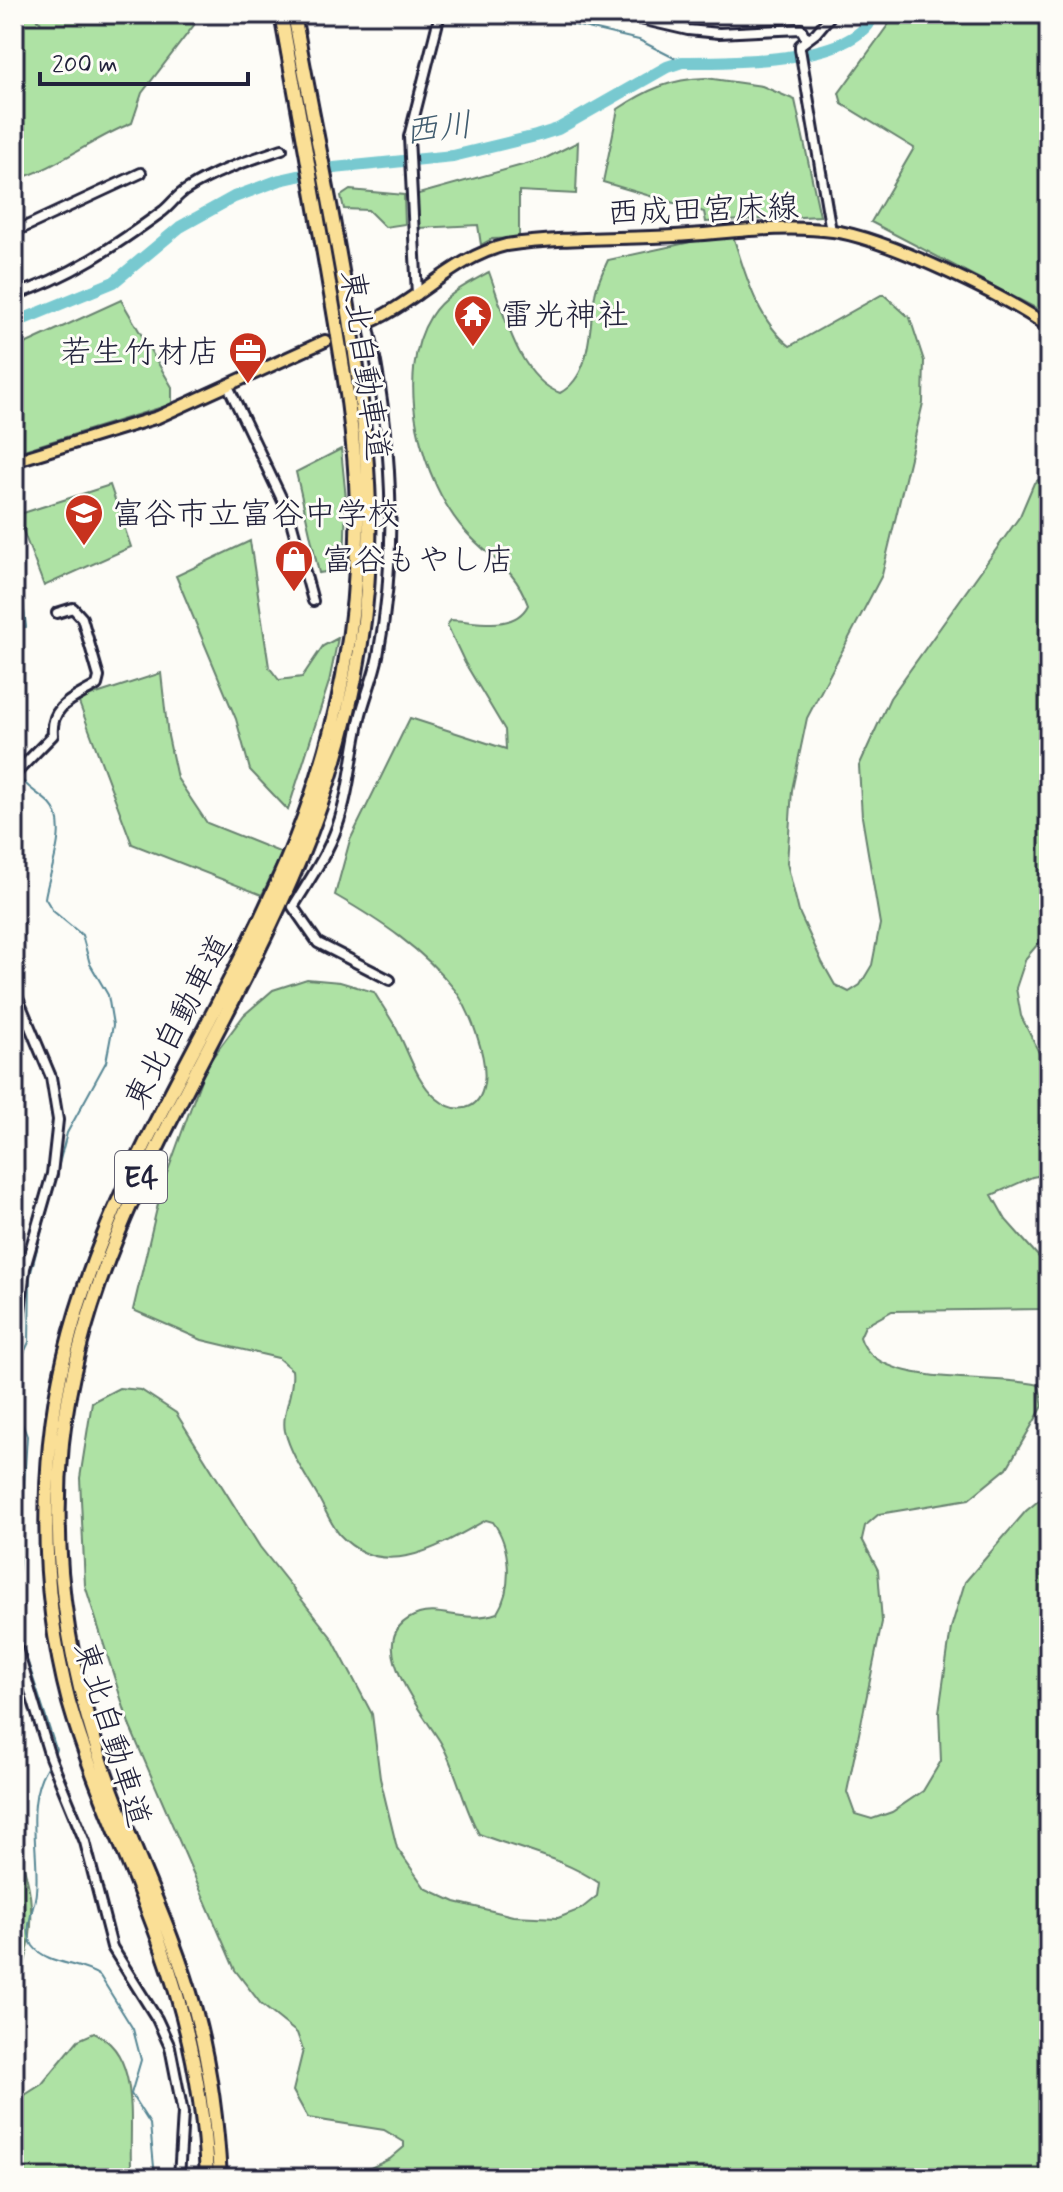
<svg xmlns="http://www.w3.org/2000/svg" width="1063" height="2192" viewBox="0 0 1063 2192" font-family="Mynerve,'Klee One',sans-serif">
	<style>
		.green { fill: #aee2a4; stroke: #688270; stroke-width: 2 }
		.water { fill: #78c9d0; stroke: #568694; stroke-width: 2 }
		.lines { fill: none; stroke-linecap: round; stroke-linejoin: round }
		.stream { stroke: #568694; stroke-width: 2 }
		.river { stroke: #78c9d0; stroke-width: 12 }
		.minor-casing { stroke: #22223b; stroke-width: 14 }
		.major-casing { stroke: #22223b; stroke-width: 16 }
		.highway-casing { stroke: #22223b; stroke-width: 18 }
		.minor { stroke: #fdfcf7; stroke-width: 8 }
		.major { stroke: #fadf96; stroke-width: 10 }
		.highway { stroke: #fadf96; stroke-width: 12 }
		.labels { text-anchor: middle; stroke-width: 6; stroke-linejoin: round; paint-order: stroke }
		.shield { fill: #fdfcf7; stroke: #646373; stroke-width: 2 }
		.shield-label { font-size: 30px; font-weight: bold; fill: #22223b }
		.street-label { font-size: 32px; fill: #22223b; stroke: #fdfcf7 }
		.poi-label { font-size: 32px; fill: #22223b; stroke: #fdfcf7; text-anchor: start }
		.water-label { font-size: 34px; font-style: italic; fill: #405c6f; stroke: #fdfcf7 }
	</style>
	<rect width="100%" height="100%" fill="#fdfcf7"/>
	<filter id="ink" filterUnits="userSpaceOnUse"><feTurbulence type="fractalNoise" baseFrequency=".0125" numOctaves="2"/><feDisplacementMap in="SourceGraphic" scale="16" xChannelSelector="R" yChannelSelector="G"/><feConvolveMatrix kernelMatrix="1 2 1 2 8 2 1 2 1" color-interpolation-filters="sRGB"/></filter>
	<g filter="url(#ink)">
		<!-- green -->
		<path class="green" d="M14 14H30L41 23 33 14H190L194 25 142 93 132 123C91 139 58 168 14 180Z
			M896 14H1049V315L871 222 914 148 842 104 839 93Z
			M706 78 762 86 795 100 820 216 706 222 704 212 603 182 618 109C647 90 670 79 706 78Z
			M578 142 576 194 519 191V238L492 239 481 245 478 225 419 228 415 195 544 159Z
			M350 190 404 195 405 224 385 227 368 210 344 209 341 196Z
			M732 233C745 272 756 319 790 346L883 294 910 318 924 361 923 403 882 575 807 718 792 790 787 863 799 912 822 962 835 985 849 992 860 985 872 965 880 924 862 817 859 766 890 698 1020 516 1034 483 1049 473V931L1026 958 1016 988 1021 1016 1049 1073V1174L1032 1177 992 1195 1006 1220 1046 1265 1049 1301 1041 1309 892 1311 865 1326 860 1337C875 1390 996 1373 1039 1385L1043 1406 1007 1468 969 1499 879 1514 865 1526 862 1539 878 1570 882 1622 847 1792 855 1814 872 1819 892 1812 923 1791 941 1761 939 1712 951 1628 965 1582 1026 1511 1049 1492V2178H349L390 2159 404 2147V2142L384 2130 308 2118 293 2091 303 2050 297 2033 261 2004 235 1970 130 1727 85 1585 80 1478 92 1402 119 1388 141 1390 176 1413 260 1547 332 1638 372 1714 380 1778 397 1848 425 1888 455 1902 513 1916 558 1918 581 1909 597 1896 599 1883C563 1858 520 1850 479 1834 463 1805 457 1771 441 1743 424 1714 356 1635 419 1614 440 1607 465 1624 497 1613 513 1588 511 1546 493 1522L486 1520C440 1546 384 1582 340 1535 331 1525 325 1509 318 1497 306 1476 291 1455 285 1431 281 1412 295 1392 292 1370L278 1358 202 1340 133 1310 162 1187 206 1066 244 1015 273 990 307 979 340 982 374 992C382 1006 392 1019 399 1034 410 1056 417 1081 436 1098 456 1115 480 1112 484 1083 488 1058 470 1010 455 990 423 949 380 921 335 895L350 840 410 718 506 749 505 730 465 663 447 625 451 620C477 621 514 632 528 605 514 566 492 561 466 532 421 482 393 376 431 316 443 296 469 283 489 272 503 310 518 378 560 393 593 375 588 327 595 295 597 283 603 271 608 260Z
			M121 300 172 387V404L14 453V349Z
			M341 449 346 499 344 569 319 573 296 472Z
			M110 485 131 547 44 586 17 515Z
			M250 541 269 667 279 680 302 677 323 646 338 638 329 682 288 810 250 770 236 719 176 576Z
			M161 673 168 736 177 778 207 823 282 853 262 895 132 844 78 700Z
			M14 1842C39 1895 35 1942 14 1996Z
			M94 2033C141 2053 129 2123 131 2164L126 2178H14V2102L42 2084 78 2040Z"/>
		<!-- water -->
		<path class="water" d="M23 602 26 627 14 629V603Z"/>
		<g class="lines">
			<!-- stream -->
			<path class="stream" d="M528 14 639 40 682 62
				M17 774C26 788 39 793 50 804 71 825 48 874 45 898L53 911 82 935 90 964 108 995 113 1025 106 1062 67 1133 30 1276 29 1342 21 1359 19 1416 27 1436 16 1605 23 1647 56 1749 53 1759
				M49 1764C23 1799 40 1852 36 1892 35 1909 22 1929 33 1946 47 1965 81 1962 100 1976L133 2029 141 2060 131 2094 150 2124 155 2178"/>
			<!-- river -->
			<path class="river" d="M14 323 114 282 180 227 234 197 280 180 334 168 453 156 536 136 558 129 667 67 682 62C728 62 857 64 873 14"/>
			<!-- minor casing -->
			<g class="minor-casing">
				<path id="minor" d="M619 14 688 30 719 33 801 29 807 40
					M831 231 800 49V45L816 33 832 14
					M14 232 141 173
					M14 295C68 278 118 244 163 211 172 204 177 195 186 190 215 171 250 160 282 149
					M417 295 409 137 440 14
					M368 323C392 431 399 547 378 656 374 676 366 695 361 714 352 751 350 791 337 827 327 855 308 882 293 907L318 943 390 980
					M228 386 289 514 313 601
					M14 775 53 735C50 705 74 699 97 685L99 677 82 618 73 608 57 613
					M14 989 51 1077 58 1120 52 1174 25 1268 14 1364
					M14 1638 50 1757 85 1842 112 1947 157 2019 170 2047 183 2113 179 2178"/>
			</g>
			<!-- major casing -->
			<g class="major-casing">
				<path id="major" d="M360 326C413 307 451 258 506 245 561 237 619 239 675 236 727 233 782 224 833 231 885 238 1005 296 1049 327
					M14 461 158 417 325 341"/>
			</g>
			<!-- highway casing -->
			<g class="highway-casing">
				<path id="highway" d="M207 2178C204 2098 188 2021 161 1946 132 1864 93 1786 69 1702 47 1619 42 1529 50 1443 71 1219 215 1042 296 838 337 734 360 620 357 506 355 427 340 349 327 271 312 185 297 100 281 14
					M220 2178C217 2121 210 2065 195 2010 170 1919 124 1835 96 1745 65 1648 52 1545 62 1443 85 1227 219 1055 300 859 346 748 373 627 369 506 364 347 322 172 294 14"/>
			</g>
			<!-- minor -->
			<use href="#minor" class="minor"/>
			<!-- major -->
			<use href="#major" class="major"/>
			<!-- highway -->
			<use href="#highway" class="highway"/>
		</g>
	</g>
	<!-- icons -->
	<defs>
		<g id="temple-pin" transform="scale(2)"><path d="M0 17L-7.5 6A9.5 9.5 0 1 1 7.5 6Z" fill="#c8321e" stroke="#fdfcf7"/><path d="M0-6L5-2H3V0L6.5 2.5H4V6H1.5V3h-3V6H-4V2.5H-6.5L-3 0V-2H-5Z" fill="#fff"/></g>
		<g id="office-pin" transform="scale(2)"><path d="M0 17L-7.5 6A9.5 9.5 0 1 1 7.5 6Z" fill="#c8321e" stroke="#fdfcf7"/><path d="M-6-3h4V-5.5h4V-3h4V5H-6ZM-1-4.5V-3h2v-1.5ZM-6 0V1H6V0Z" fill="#fff"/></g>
		<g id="school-pin" transform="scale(2)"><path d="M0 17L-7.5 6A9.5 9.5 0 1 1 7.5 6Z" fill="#c8321e" stroke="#fdfcf7"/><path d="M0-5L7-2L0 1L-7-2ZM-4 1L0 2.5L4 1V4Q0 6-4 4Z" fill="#fff"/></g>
		<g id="shop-pin" transform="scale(2)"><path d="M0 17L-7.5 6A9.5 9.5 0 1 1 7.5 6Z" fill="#c8321e" stroke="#fdfcf7"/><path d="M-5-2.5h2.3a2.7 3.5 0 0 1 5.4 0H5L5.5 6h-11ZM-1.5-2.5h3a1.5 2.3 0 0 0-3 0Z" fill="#fff"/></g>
	</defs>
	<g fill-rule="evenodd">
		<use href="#temple-pin" x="473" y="314"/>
		<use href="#office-pin" x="248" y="351"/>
		<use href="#school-pin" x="84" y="513"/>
		<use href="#shop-pin" x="294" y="559"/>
	</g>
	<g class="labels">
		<!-- shield labels -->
		<rect class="shield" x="115" y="1151" width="52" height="52" rx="6"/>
		<g class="shield-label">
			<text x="141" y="1187">E4</text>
		</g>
		<!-- street labels -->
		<g class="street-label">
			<text transform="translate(703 209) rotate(-2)" y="11">西成田宮床線</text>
			<text transform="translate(366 365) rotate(82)" y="11">東北自動車道</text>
			<text transform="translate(177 1021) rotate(-62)" y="11">東北自動車道</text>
			<text transform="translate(113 1734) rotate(73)" y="11">東北自動車道</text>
		</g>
		<!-- poi labels -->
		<g class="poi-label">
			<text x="501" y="325">雷光神社</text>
			<text x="220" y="362" text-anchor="end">若生竹材店</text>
			<text x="112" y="524">富谷市立富谷中学校</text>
			<text x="322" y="570">富谷もやし店</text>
		</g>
		<!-- water labels -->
		<g class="water-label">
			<text transform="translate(438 127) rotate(-7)" y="12">西川</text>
		</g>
	</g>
	<!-- margin -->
	<rect width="1063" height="2192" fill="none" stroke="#fdfcf7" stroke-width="48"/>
	<rect x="24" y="24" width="1015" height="2144" fill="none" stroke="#22223b" stroke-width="3" filter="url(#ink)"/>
	<!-- scale -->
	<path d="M40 72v12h208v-12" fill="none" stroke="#22223b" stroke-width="4"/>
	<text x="52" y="72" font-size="24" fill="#22223b" stroke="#fdfcf7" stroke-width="6" paint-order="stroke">200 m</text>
</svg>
